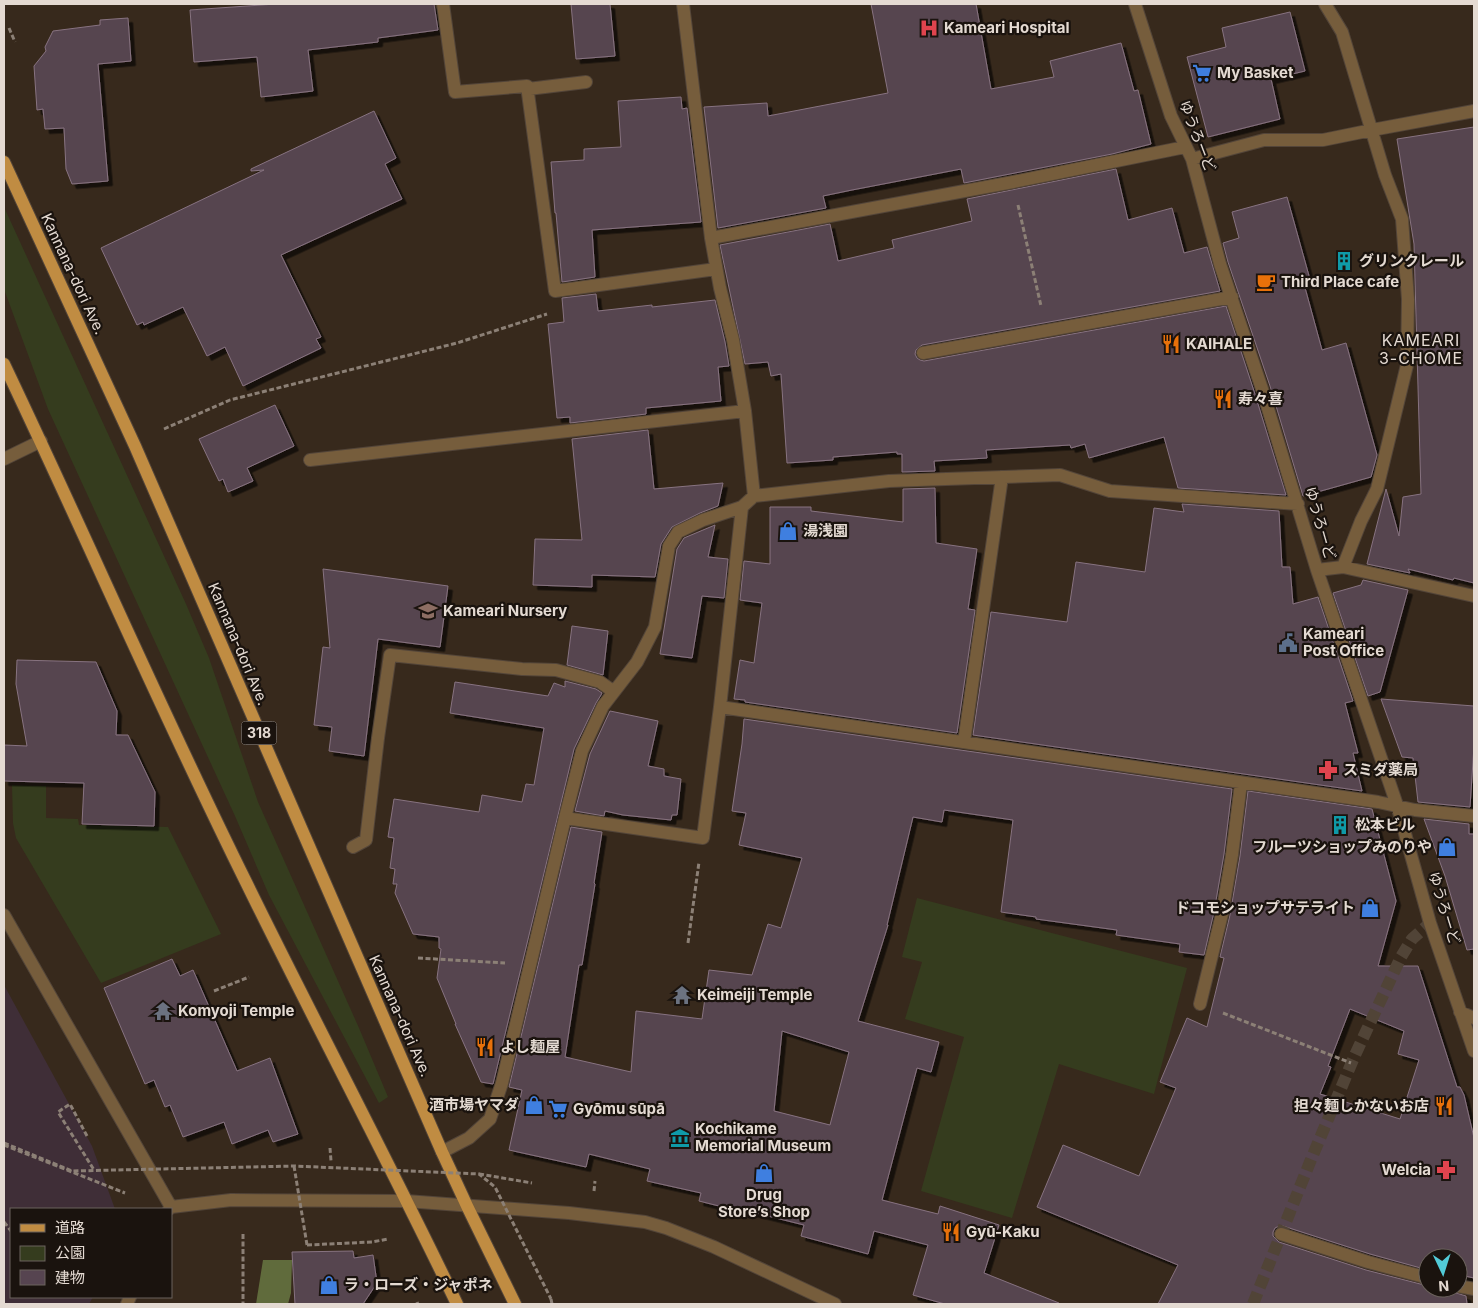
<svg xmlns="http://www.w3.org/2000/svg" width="1478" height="1308" viewBox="0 0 1478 1308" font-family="Inter,'Noto Sans JP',sans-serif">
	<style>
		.commercial { fill: #3f2e37 }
		.green { fill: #353c1e }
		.forest { fill: #606b3c }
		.building { fill: #564450; stroke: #877380; fill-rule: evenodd; filter: url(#shadow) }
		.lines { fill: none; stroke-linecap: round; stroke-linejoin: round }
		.minor-tunnel { stroke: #514437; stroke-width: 12; stroke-dasharray: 12 6; stroke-linecap: butt }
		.minor-casing { stroke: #534539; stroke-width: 14 }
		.major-casing { stroke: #534539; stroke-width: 14 }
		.path { stroke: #8c8076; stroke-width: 3; stroke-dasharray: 5 2.5; stroke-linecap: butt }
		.minor { stroke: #765d3c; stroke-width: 12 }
		.major { stroke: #c08c42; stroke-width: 12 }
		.path-bridge { stroke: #8c8076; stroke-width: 3; stroke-dasharray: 5 2.5; stroke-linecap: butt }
		.labels { text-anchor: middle; stroke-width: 4.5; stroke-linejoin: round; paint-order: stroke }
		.shield { fill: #1a130e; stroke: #a79e97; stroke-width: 1 }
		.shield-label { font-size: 14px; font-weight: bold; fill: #e4dad2 }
		.poi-label { font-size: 15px; font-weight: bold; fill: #e4dad2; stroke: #1a130e; text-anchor: start }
		.street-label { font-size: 15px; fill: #e4dad2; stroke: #1a130e }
		.neighbourhood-label { font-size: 16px; letter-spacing: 1px; fill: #e4dad2; stroke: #1a130e }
	</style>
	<defs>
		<filter id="shadow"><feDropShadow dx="4.5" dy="4.5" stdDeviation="0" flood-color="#0009"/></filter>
	</defs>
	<rect width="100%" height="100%" fill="#37291c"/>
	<!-- commercial -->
	<path class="commercial" d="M4 985 92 1146 115 1209H11V1297H93L89 1304H4Z"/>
	<!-- green -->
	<path class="green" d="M4 207 186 604 209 658 258 802 359 1028 388 1097 379 1103 269 895 235 816 48 409 4 289Z
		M12 785 46 786V818L78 819 79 825 168 827 221 934 101 983 16 838 13 823Z
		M917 898 1187 968 1154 1094 1059 1064 1012 1218 921 1191 964 1037 905 1019 922 962 902 957Z"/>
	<!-- forest -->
	<path class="forest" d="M263 1260H292L291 1293 288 1304H256Z"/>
	<!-- building -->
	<path class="building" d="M276 4H434L438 30 378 38V42L308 50 313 91 261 97 257 57 194 62 190 10Z
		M571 4H610L615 56 576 59Z
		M871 4H976L991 89 1054 77 1050 61 1121 43 1134 91 1138 90 1151 144 1112 154 964 183 961 169 852 190 823 196 826 208 718 228 704 107 767 103 768 116 888 93Z
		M1290 12 1305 71 1271 79 1280 119 1208 137 1187 57 1226 47 1222 28Z
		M128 18 131 61 98 64 108 181 72 184 66 169 64 128 45 129 43 109 37 110 34 66 46 51 45 47 53 31 100 25V20Z
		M681 97 682 109 687 108 701 222 592 230 595 277 562 282 556 213H555L551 162 584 160V149L621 147 618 101Z
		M374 111 396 158 385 164 402 199 281 255 321 337 316 339 321 348 243 386 225 347 207 356 183 307 144 325 143 322 137 325 101 248 264 170 251 171V169Z
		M1474 127V583L1454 578 1453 580 1408 569 1410 573 1367 564 1386 489 1399 536 1403 497 1421 494 1414 244 1397 139Z
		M1116 169 1128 220 1172 208 1184 253 1207 247 1220 291 922 345 916 350 915 354 917 358 920 360 924 361 1226 306 1254 391 1286 495 1178 488 1164 437 1089 458 1085 444 1071 448 1070 445 986 450 987 458 934 461 935 471 902 472V454H897V452L833 457V460L787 463 781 374 771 376 768 362 745 364 720 245 830 224 838 261 894 248 892 240 972 221 967 199Z
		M1287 197 1311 283 1304 284 1322 350 1346 343 1377 455 1371 477 1303 496 1270 386 1228 262 1223 243 1239 238 1232 212Z
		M596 294 598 311 652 305V307L715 300 725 342 729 366 718 367 721 401 646 408V414L570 423V417L557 418 548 324 564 322 562 298Z
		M275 405 294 446 247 468 253 481 228 492 223 479 219 481 199 439Z
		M648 430 654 489 723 483 718 506 700 513 672 527 661 544 655 577 592 575V587L533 585 535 539 582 540 572 439Z
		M935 488 936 543 977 549 968 609 975 610 957 733 745 702V700L734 699 740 660 754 663 762 603 740 600 744 561 770 564V507H811V511L903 522V489Z
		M1182 504 1279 511 1282 567H1290L1293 604 1318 597 1353 701 1345 703 1358 753H1353L1362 791 973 735 991 612 1067 622 1076 562 1145 572 1154 508 1184 512Z
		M715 525 708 557 728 559 724 598 702 596 692 658 660 654 677 549 684 538Z
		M323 569 448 586 440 647 378 639 364 756 329 751 332 727 314 725 323 647 330 648Z
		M1363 580 1408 590 1380 692 1368 696 1333 593 1361 585Z
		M572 626 608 631 603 675 567 665Z
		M17 660 96 662 117 711 116 735H128L155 792 154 826 82 824 84 783 4 781V745L27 746 16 684Z
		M565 681 596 689 602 693 601 695 596 703 574 749 493 1084 481 1082 455 1024H456L437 978 441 949 439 948V937L413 934 395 893 397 884H393L395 869 390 868 394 838 388 837 394 799 479 812 482 795 522 802 526 784 534 785 544 728 450 713 455 682 548 696 554 683 565 687Z
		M1381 699 1474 706V746L1470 807 1418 802 1413 758 1402 757Z
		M610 711 658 721 648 766 664 769V776L681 779 677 815H672L671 820 623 815 605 811 604 816 575 811 590 754Z
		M744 719 1232 789 1224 854 1214 912 1204 955 1179 952 1180 944 1116 935 1117 930 1036 919V917L1001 912 1013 820 944 810 942 822 913 817 887 925H888L858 1021 939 1042 931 1072 917 1068 882 1200 938 1214 940 1206 999 1225 984 1273 1059 1303 1058 1304H945L913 1295 928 1245 874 1231 868 1254 801 1236 804 1225 732 1207 731 1209 699 1201 701 1193 647 1181 650 1169 589 1154 586 1167 509 1150 522 1090 509 1087 571 827 602 832 594 883 595 884 582 965H579L565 1057 631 1072 636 1011 702 1019 709 970 752 975 768 924 781 928 802 858 739 845 746 813 732 811 742 744ZM782 1031 849 1052 830 1125 774 1111Z
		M1248 791 1372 809 1396 901 1378 966H1418L1457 1087H1460L1464 1095 1474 1138V1278L1465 1276V1279L1458 1278V1258H1428V1270L1370 1254 1283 1226H1279L1275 1228 1273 1232V1236L1279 1242 1366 1270 1428 1286V1288H1450L1453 1292 1466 1296 1467 1304H1158L1178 1265 1037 1207 1063 1145 1139 1176 1176 1088 1160 1082 1187 1018 1207 1027 1224 958 1220 957 1230 915 1240 856ZM1350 1009 1404 1031 1398 1054 1419 1060 1400 1119 1320 1094 1331 1067 1328 1066Z
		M1424 819 1469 824V834H1474V949L1467 950 1445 876Z
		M172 959 180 976 193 970 237 1071 270 1058 298 1134 273 1142 268 1130 232 1144 224 1122 183 1137 170 1105 165 1107 154 1080 145 1084 104 988Z
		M353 1251 354 1258 373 1255 377 1283 363 1304H295L292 1252Z"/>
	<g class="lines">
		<!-- minor-tunnel -->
		<path class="minor-tunnel" d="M1253 1304 1310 1162 1355 1055 1401 957 1412 939 1430 923"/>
		<!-- minor casing -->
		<g class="minor-casing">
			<path id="minor" d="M443 4 455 92 527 86 555 291 716 269
				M1135 4 1171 116 1192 159 1220 264 1262 389 1317 570 1397 805 1430 923 1474 1051
				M528 89 586 82
				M1192 159 1264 140H1323L1372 130 1474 111
				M711 238 1013 182 1185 147
				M923 353 1232 297
				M4 459 41 441
				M310 460 745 411
				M754 496 889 481 1060 475 1110 491 1298 504
				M1343 567 1474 596
				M1317 570 1343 567 1361 521 1377 489 1407 365 1408 299 1402 219 1385 175 1342 32 1325 4
				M720 707 1378 802 1415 810 1474 816
				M964 742 1002 477
				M565 818 703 838 720 707 742 507 754 496 745 411 733 340 720 288 711 238 683 4
				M353 847 366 840 378 738 390 655 522 669 556 670 600 682 614 692
				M4 915 171 1207
				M1200 1004 1222 914 1232 855 1241 783
				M1460 1012 1474 1018
				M442 1152 469 1138 490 1119 502 1083 565 818 582 751 603 706 637 662 655 627 669 546 678 532 703 520 742 507
				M169 1209 171 1207 231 1200 406 1201 569 1213 645 1222 666 1228 714 1247 835 1304
				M1281 1234 1368 1262 1428 1278
				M1458 1286 1474 1289
				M127 1304 130 1297"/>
		</g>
		<!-- major casing -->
		<g class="major-casing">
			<path id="major" d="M4 162 135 446 442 1152 467 1206 515 1304
				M4 364C86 536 161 711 246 882 315 1023 389 1162 457 1304"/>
		</g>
		<!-- path -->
		<path class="path" d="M9 28 15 42
			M4 65H5
			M1018 205 1041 306
			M164 429 230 400 457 343 547 314
			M688 943 699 862
			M418 958 505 963
			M214 991 249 977
			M1223 1013 1351 1063
			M87 1136 70 1104 58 1112 94 1170
			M4 1145 125 1193
			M330 1148 331 1161
			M479 1174 532 1183
			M594 1191 595 1181
			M4 1222 11 1231
			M243 1234V1304
			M307 1245 372 1242 388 1239
			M551 1299 552 1304
			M416 1304 419 1303"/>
		<!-- minor -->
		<use href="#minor" class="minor"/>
		<!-- major -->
		<use href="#major" class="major"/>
		<!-- path-bridge -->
		<path class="path-bridge" d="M4 1143 72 1171 294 1166 479 1174 495 1187 551 1299
			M294 1166 307 1245"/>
	</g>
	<!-- icons -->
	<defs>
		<g id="hospital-bare" transform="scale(1.5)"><path d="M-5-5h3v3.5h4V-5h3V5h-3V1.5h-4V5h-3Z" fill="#e0444e" stroke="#1a130e" stroke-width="2.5" paint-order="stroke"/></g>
		<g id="supermarket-bare" transform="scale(1.5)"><path d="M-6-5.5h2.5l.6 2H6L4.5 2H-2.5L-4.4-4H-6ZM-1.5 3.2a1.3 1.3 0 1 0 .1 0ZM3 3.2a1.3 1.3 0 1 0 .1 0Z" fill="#3f7fe0" stroke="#1a130e" stroke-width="2.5" paint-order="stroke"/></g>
		<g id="building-bare" transform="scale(1.5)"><path d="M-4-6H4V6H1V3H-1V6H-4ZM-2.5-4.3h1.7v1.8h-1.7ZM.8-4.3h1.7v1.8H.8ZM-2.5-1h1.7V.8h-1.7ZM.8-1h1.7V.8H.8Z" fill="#0f9aa8" stroke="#1a130e" stroke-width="2.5" paint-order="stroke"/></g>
		<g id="cafe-bare" transform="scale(1.5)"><path d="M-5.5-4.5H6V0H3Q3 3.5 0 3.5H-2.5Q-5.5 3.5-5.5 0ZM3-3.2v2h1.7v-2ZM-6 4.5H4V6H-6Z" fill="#e8710a" stroke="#1a130e" stroke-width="2.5" paint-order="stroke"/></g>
		<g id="restaurant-bare" transform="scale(1.5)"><path d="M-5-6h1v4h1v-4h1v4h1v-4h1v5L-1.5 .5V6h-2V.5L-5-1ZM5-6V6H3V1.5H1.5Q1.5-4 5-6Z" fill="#e8710a" stroke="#1a130e" stroke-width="2.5" paint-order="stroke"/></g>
		<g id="shop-bare" transform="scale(1.5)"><path d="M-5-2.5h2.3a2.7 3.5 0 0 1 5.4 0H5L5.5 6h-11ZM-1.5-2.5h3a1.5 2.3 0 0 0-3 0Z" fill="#3f7fe0" stroke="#1a130e" stroke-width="2.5" paint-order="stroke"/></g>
		<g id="school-bare" transform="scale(1.5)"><path d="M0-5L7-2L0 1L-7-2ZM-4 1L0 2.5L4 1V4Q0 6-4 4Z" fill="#8d6e63" stroke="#1a130e" stroke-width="2.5" paint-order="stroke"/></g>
		<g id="civic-bare" transform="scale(1.5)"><path d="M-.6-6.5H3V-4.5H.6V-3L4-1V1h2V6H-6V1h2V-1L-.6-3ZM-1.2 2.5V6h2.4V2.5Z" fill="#5c6f8a" stroke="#1a130e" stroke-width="2.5" paint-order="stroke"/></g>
		<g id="pharmacy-bare" transform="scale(1.5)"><path d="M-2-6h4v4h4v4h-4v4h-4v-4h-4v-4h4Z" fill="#e0444e" stroke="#1a130e" stroke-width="2.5" paint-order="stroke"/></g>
		<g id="temple-bare" transform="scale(1.5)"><path d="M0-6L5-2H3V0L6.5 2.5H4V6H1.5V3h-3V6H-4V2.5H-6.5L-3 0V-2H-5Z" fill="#6b7280" stroke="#1a130e" stroke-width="2.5" paint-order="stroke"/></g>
		<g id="museum-bare" transform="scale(1.5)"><path d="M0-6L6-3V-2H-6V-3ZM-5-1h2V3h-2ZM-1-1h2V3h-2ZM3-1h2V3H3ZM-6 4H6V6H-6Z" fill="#0f9aa8" stroke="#1a130e" stroke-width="2.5" paint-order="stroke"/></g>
	</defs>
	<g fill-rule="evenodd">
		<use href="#hospital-bare" x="929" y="28"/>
		<use href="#supermarket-bare" x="1202" y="73"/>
		<use href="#building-bare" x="1344" y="261"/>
		<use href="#cafe-bare" x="1266" y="282"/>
		<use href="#restaurant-bare" x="1171" y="344"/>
		<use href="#restaurant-bare" x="1223" y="399"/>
		<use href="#shop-bare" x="788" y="531"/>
		<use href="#school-bare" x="428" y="611"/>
		<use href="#civic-bare" x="1288" y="643"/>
		<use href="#pharmacy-bare" x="1328" y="770"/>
		<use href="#building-bare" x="1340" y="825"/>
		<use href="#shop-bare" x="1447" y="847"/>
		<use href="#shop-bare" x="1370" y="908"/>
		<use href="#temple-bare" x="682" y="995"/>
		<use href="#temple-bare" x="163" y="1011"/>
		<use href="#restaurant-bare" x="485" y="1047"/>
		<use href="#shop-bare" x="534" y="1105"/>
		<use href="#restaurant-bare" x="1444" y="1106"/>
		<use href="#supermarket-bare" x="558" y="1109"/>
		<use href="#museum-bare" x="680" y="1138"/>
		<use href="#pharmacy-bare" x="1446" y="1170"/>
		<use href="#shop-bare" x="764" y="1173"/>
		<use href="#restaurant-bare" x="951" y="1232"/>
		<use href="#shop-bare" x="329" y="1285"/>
	</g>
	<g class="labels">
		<!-- shield labels -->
		<rect class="shield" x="241.5" y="721.5" width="35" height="23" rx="4"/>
		<g class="shield-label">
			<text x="259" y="738">318</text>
		</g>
		<!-- poi labels -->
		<g class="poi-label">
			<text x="944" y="33">Kameari Hospital</text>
			<text x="1217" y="78">My Basket</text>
			<text x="1359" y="266">グリンクレール</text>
			<text x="1281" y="287">Third Place cafe</text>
			<text x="1186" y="349">KAIHALE</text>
			<text x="1238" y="404">寿々喜</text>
			<text x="803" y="536">湯浅園</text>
			<text x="443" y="616">Kameari Nursery</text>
			<text x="1303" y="639">Kameari<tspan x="1303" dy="17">Post Office</tspan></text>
			<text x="1343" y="775">スミダ薬局</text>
			<text x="1355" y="830">松本ビル</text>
			<text x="1432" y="852" text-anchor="end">フルーツショップみのりや</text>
			<text x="1355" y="913" text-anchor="end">ドコモショップサテライト</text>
			<text x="697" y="1000">Keimeiji Temple</text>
			<text x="178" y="1016">Komyoji Temple</text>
			<text x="500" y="1052">よし麺屋</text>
			<text x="519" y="1110" text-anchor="end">酒市場ヤマダ</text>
			<text x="1429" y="1111" text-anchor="end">担々麺しかないお店</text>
			<text x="573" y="1114">Gyōmu sūpā</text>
			<text x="695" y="1134">Kochikame<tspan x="695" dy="17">Memorial Museum</tspan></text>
			<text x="1431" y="1175" text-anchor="end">Welcia</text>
			<text x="764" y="1200" text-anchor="middle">Drug<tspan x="764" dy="17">Store’s Shop</tspan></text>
			<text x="966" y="1237">Gyū-Kaku</text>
			<text x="344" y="1290">ラ・ローズ・ジャポネ</text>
		</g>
		<!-- street labels -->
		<g class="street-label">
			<text transform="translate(1197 136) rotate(69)" y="5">ゆうろーど</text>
			<text transform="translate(73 274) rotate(65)" y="5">Kannana-dori Ave.</text>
			<text transform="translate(1320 523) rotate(74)" y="5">ゆうろーど</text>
			<text transform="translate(238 644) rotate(67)" y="5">Kannana-dori Ave.</text>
			<text transform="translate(1444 908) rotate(73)" y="5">ゆうろーど</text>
			<text transform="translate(400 1016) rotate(66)" y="5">Kannana-dori Ave.</text>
		</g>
		<!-- neighbourhood labels -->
		<g class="neighbourhood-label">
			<text x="1421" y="346">KAMEARI<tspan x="1421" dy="18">3-CHOME</tspan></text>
		</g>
	</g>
	<!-- border -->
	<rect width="1478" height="1308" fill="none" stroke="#e4dad2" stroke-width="10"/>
	<!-- legend -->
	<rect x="10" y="1208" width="162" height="90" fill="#1a130e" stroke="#6b635c"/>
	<rect x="20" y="1224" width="25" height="8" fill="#c08c42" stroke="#6b635c"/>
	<text x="55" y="1233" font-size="15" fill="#e4dad2">道路</text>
	<rect x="20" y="1246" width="25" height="15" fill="#353c1e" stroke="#6b635c"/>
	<text x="55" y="1258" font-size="15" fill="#e4dad2">公園</text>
	<rect x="20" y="1270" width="25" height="15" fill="#564450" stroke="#6b635c"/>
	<text x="55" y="1283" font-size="15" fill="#e4dad2">建物</text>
	<!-- north arrow -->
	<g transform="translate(1443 1273) rotate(176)"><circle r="24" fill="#1a130e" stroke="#6b635c"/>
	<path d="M0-4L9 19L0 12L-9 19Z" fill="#52cbd8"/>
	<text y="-8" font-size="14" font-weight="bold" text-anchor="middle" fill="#e4dad2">N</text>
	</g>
</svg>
